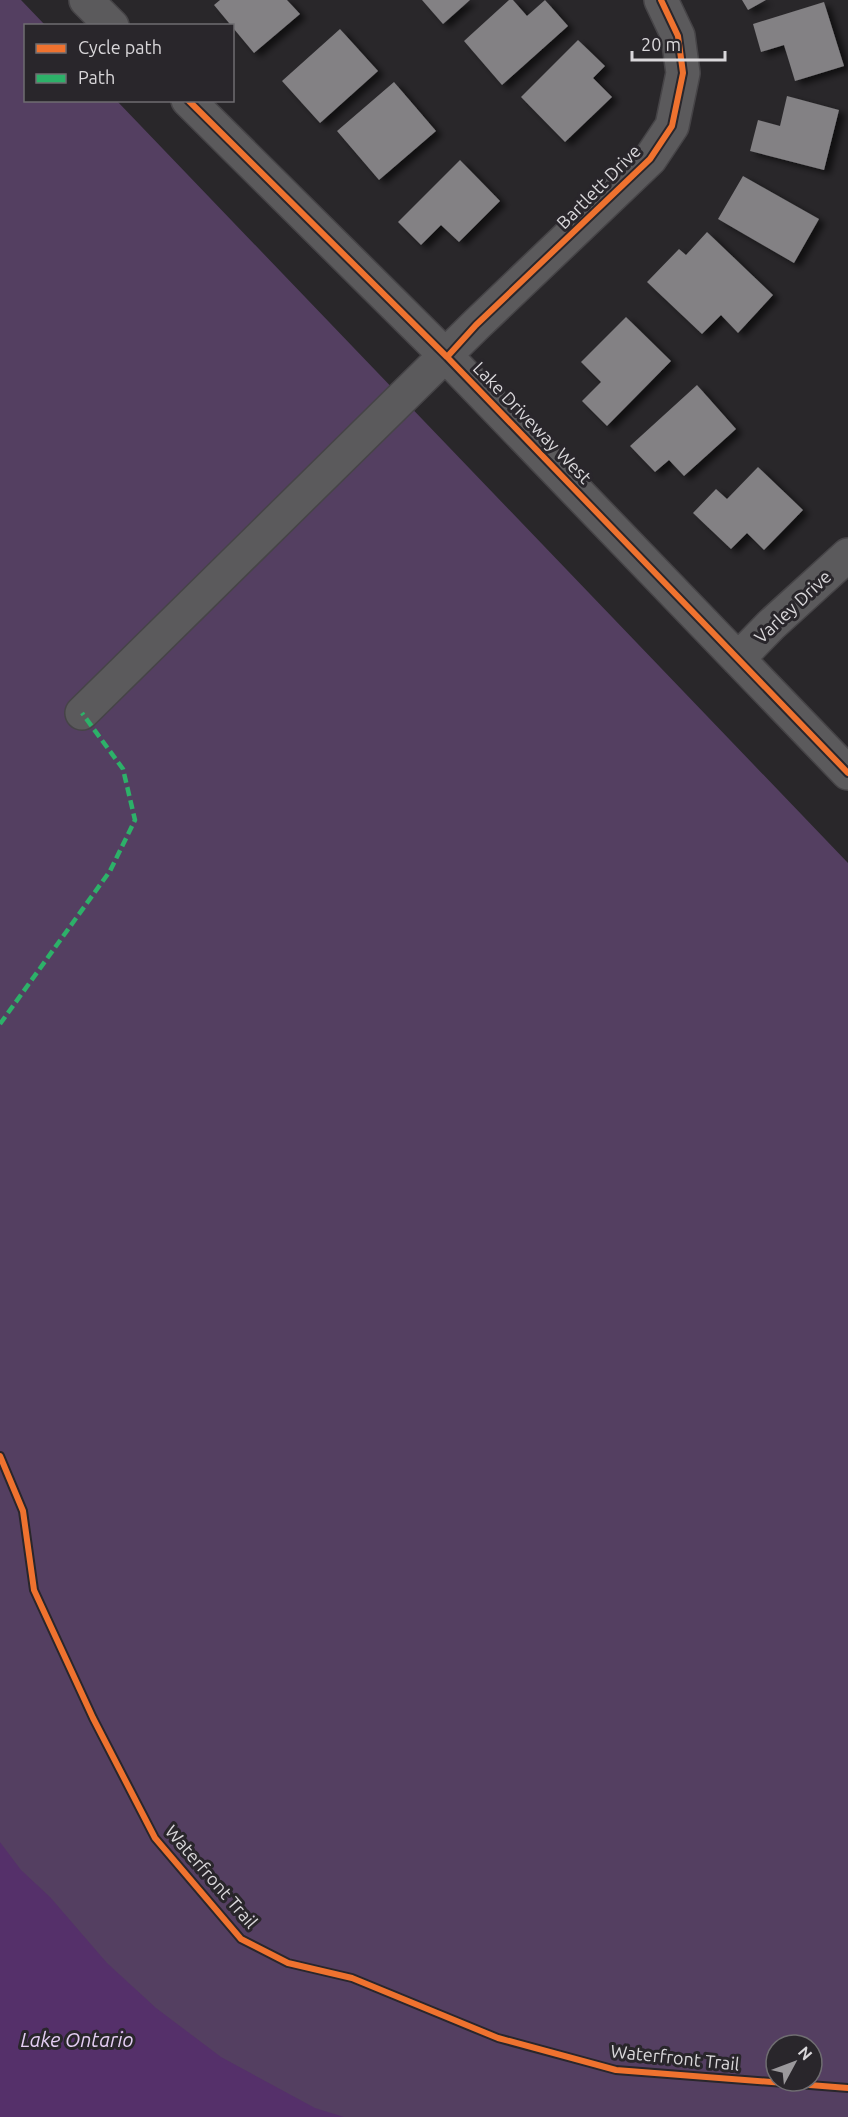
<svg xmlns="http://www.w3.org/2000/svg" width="848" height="2117" viewBox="0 0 848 2117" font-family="Ubuntu,sans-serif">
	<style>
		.green { fill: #543f61; fill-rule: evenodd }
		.water { fill: #55306a }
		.building { fill: #838184; filter: url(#shadow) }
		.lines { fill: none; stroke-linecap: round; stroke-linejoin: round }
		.minor-casing { stroke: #464447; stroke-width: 36 }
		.minor { stroke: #5b5a5c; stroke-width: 33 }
		.quiet { stroke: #2db169; stroke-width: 4.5; stroke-dasharray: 9 4.5; stroke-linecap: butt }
		.cycleway-casing { stroke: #29262b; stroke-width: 10 }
		.cycleway { stroke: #ef722f; stroke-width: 6 }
		.labels { text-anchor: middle; stroke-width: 6; stroke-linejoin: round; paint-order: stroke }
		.street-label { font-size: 18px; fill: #d9d7da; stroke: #29262b }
		.water-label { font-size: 20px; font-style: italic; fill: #e4cef3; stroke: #29262b }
	</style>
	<defs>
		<filter id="shadow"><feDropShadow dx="6" dy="4" stdDeviation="3" flood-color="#0009"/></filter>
	</defs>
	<rect width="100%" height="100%" fill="#29272a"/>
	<!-- green -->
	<path class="green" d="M0 0H21L45 25 26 26V100L117 101 848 863V2117H280L0 1875ZM776 2045H812V2081H776Z"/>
	<!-- water -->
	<path class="water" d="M0 1842 21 1870 50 1897 107 1963 156 2008 221 2057 315 2108 344 2117H0Z"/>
	<!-- building -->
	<path class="building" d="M220 0H287L300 14 254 53 214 5Z
		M422 0H470L443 24Z
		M509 0H513L527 16 545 0 568 26 502 85 464 41Z
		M742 0H766L748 10Z
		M824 2 844 66 795 81 784 45 761 52 753 24Z
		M340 29 378 71 320 123 282 81Z
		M578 40 605 66 593 78 612 97 565 142 521 97Z
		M394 82 436 131 379 180 337 131Z
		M787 96 839 110 824 170 750 151 758 120 780 126Z
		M460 160 500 201 459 242 441 225 421 245 398 222Z
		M743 176 819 219 794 263 718 219Z
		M707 232 773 295 738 333 721 315 702 334 647 282 679 249 686 255Z
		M626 317 671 361 607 426 582 401 601 382 581 362Z
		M697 385 736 429 684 476 669 460 655 472 630 446Z
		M758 467 803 510 764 550 747 533 731 549 693 513 716 489 727 499Z"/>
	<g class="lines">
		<!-- minor casing -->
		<g class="minor-casing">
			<path id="minor" d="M86 0 112 26
				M188 100 447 357 848 773
				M738 659 771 625 848 555
				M82 713 476 325 650 159 672 126 683 73 678 36 661 0"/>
		</g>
		<!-- minor -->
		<use href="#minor" class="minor"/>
		<!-- quiet -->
		<path class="quiet" d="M0 1024 110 871 135 820 123 769 82 713"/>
		<!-- cycleway casing -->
		<g class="cycleway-casing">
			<path id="cycleway" d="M188 100 447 357 848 773
				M447 357 476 325 650 159 672 126 683 73 678 36 661 0
				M0 1456 23 1511 34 1590 93 1718 155 1838 241 1939 288 1963 352 1978 498 2038 616 2070 848 2088"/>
		</g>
		<!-- cycleway -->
		<use href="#cycleway" class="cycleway"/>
	</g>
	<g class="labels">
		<!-- street labels -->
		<g class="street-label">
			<text transform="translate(599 187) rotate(-45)" y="6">Bartlett Drive</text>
			<text transform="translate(532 423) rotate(46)" y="6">Lake Driveway West</text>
			<text transform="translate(793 607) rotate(-43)" y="6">Varley Drive</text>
			<text transform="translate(211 1877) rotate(49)" y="6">Waterfront Trail</text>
			<text transform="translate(675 2058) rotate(6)" y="6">Waterfront Trail</text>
		</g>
		<!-- water labels -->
		<g class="water-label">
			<text x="77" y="2047">Lake Ontario</text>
		</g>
	</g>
	<!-- legend -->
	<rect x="24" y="24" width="210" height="78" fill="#29262b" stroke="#6f6d71" stroke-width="1.5"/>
	<rect x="36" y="44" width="30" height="9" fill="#ef722f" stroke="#6f6d71" stroke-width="1.5"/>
	<text x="78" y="54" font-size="18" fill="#d9d7da">Cycle path</text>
	<rect x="36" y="74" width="30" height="9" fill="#2db169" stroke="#6f6d71" stroke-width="1.5"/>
	<text x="78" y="84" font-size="18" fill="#d9d7da">Path</text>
	<!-- north arrow -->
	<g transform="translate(794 2063) rotate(49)"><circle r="28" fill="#29262b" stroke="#6f6d71" stroke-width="1.5"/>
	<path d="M0-4.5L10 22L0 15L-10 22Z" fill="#9b999c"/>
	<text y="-9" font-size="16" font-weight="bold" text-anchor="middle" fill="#d9d7da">N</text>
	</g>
	<!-- scale -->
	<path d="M632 51v9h93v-9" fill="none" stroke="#d9d7da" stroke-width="3"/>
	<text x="641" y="51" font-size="18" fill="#d9d7da" stroke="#29262b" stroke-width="4.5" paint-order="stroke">20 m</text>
</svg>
